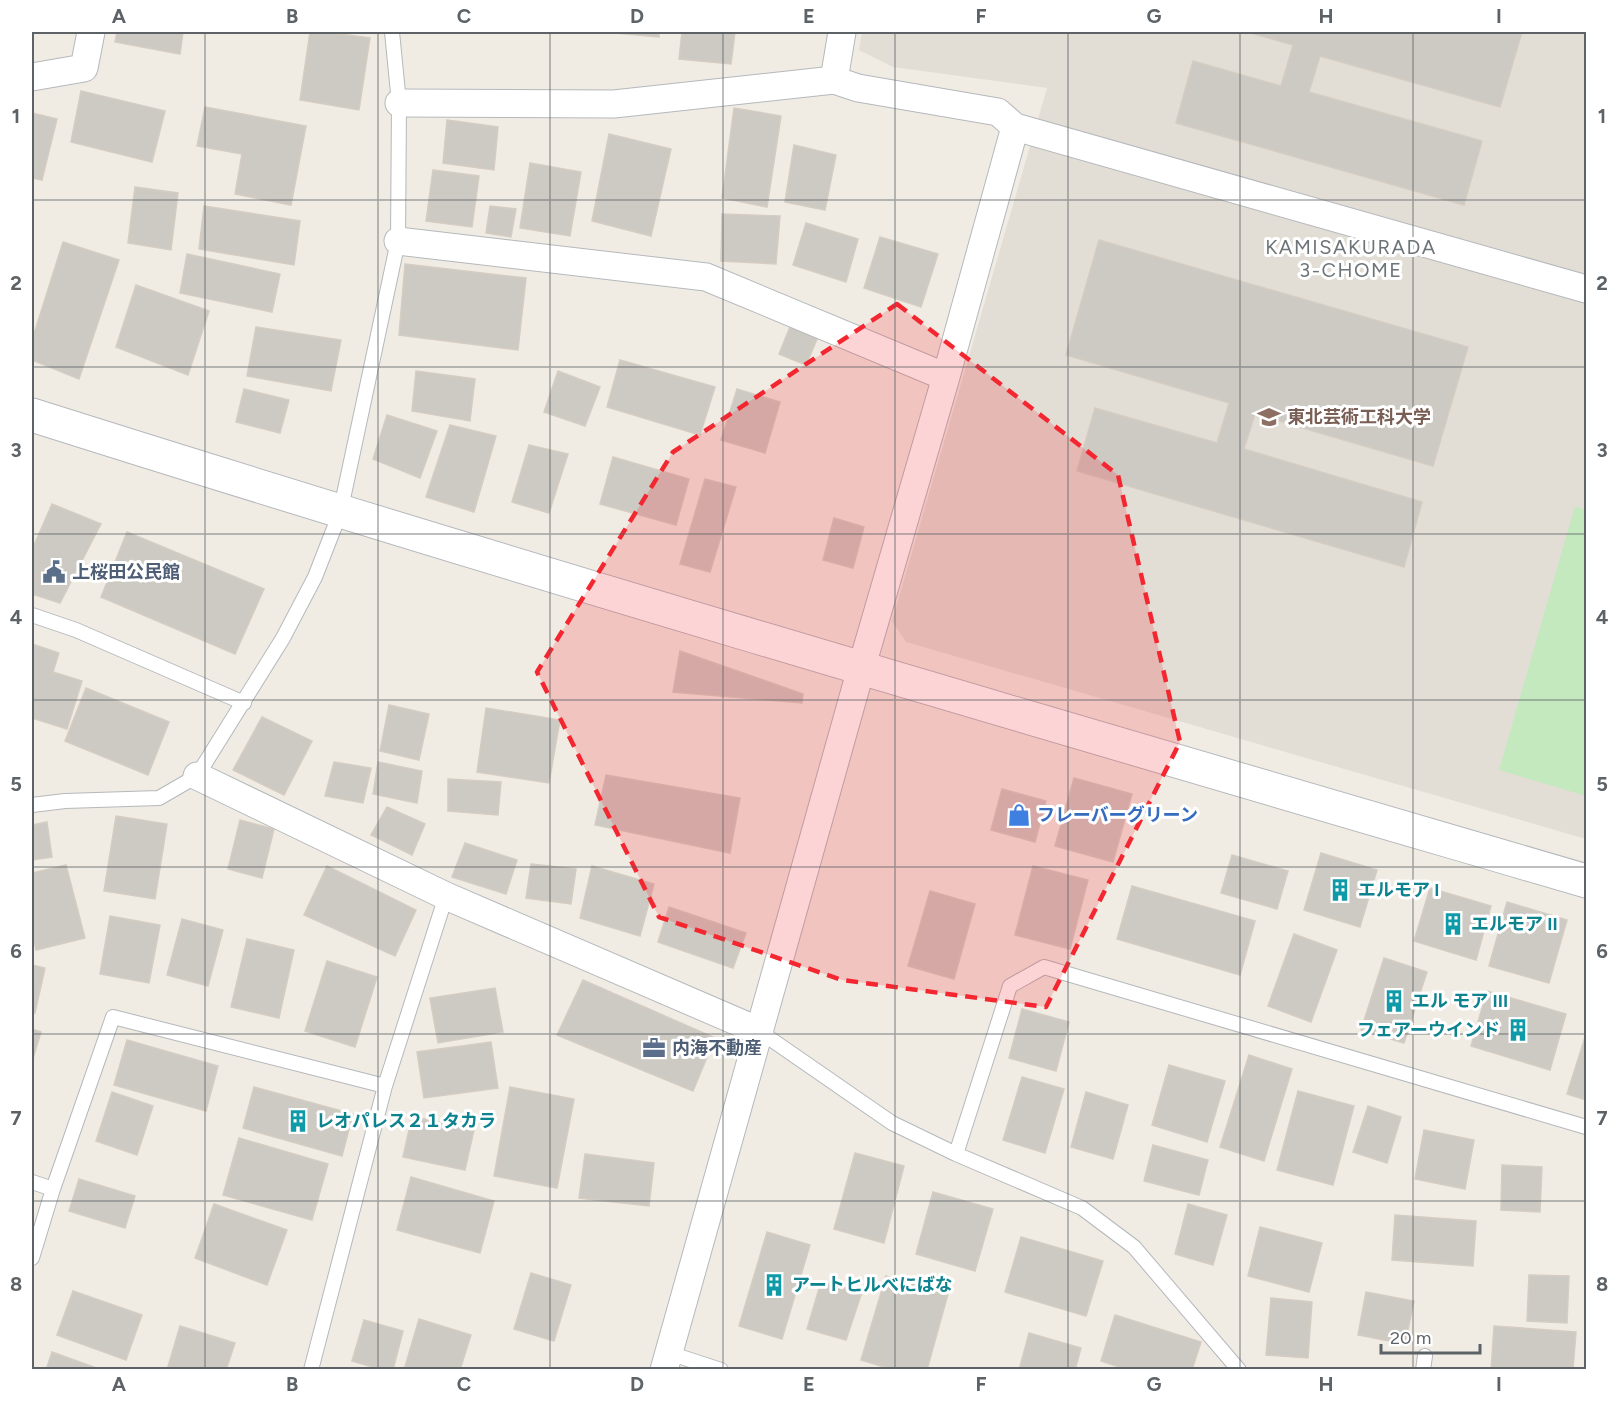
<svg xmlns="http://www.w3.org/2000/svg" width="1618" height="1401" viewBox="0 0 1618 1401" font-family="Figtree,'Noto Sans JP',sans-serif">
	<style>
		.education { fill: #e2ddd5 }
		.green { fill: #c4e9bf }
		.building { fill: #cdc9c3; stroke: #d5ccc2; stroke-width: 1.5 }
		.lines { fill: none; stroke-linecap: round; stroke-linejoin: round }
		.service-casing { stroke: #b5b8bc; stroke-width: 16 }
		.minor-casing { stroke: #b5b8bc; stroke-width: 29 }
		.tertiary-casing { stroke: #b5b8bc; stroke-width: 35 }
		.service { stroke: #fff; stroke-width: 14 }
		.minor { stroke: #fff; stroke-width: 27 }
		.tertiary { stroke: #fff; stroke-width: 33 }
		.marked { fill: #f42630; fill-opacity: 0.2; stroke: #f42630; stroke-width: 4.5; stroke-dasharray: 12 8; stroke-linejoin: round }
		.grid { fill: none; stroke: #5c6266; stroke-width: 1.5; stroke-opacity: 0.55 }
		.labels { text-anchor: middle; stroke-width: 6; stroke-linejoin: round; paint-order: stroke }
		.education-label { font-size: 18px; font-weight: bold; fill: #785e54; stroke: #fff; text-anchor: start }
		.service-label { font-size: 18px; font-weight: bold; fill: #4e5e75; stroke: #fff; text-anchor: start }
		.shop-label { font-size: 18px; font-weight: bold; fill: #366cbe; stroke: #fff; text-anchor: start }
		.culture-label { font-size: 18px; font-weight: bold; fill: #0d838f; stroke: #fff; text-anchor: start }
		.neighbourhood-label { font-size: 20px; letter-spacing: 1.5px; fill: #6d7478; stroke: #fff }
		.neatline { fill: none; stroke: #5c6266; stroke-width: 2 }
		.grid-label { font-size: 20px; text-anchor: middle; font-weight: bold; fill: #5c6266 }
	</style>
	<rect width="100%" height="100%" fill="#f0ece4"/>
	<!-- education -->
	<path class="education" d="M862 32H1586V839L906 642 892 621 1047 88 893 67 859 50Z"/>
	<!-- green -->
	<path class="green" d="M1575 506 1586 510V796L1499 770Z"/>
	<!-- building -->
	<path class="building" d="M117 32H183L180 54 115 42Z
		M310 32H325L370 38 359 110 300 100Z
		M616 32H659V37L616 33Z
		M682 32H735L731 64 679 59Z
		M1247 32H1522L1500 107 1320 56 1309 92 1482 141 1464 205 1176 123 1193 61 1281 86 1293 45Z
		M81 91 165 111 152 162 71 142Z
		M205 107 306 126 291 205 235 194 242 154 197 146Z
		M734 108 781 116 767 207 722 198Z
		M32 113 57 119 42 180 32 178Z
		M447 120 498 127 494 170 443 163Z
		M609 134 671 149 651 236 592 221Z
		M794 145 836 155 825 210 785 202Z
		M530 163 581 172 570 236 520 228Z
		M433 170 479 176 472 227 426 221Z
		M135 187 178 193 171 250 128 243Z
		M204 206 300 221 294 265 199 249Z
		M490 206 516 209 511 237 486 233Z
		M722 214 780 216 776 264 721 261Z
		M806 223 858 239 846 282 793 265Z
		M880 237 938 254 921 307 864 288Z
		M1099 240 1468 347 1433 466 1255 414 1244 449 1422 502 1404 567 1077 471 1095 408 1217 443 1229 403 1066 355Z
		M63 242 119 260 79 379 32 360V340Z
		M187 254 280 274 272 312 180 293Z
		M405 264 526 278 518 350 399 335Z
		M136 285 209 311 188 375 116 347Z
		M256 327 341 340 331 391 247 376Z
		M790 327 818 337 806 365 779 354Z
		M620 360 715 387 700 435 607 407Z
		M416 371 475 379 470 421 412 411Z
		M558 371 600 387 585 426 544 412Z
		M244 389 289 400 280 433 236 422Z
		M737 389 780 402 765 453 721 440Z
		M387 415 437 431 420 478 373 459Z
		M450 425 496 436 474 512 426 497Z
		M529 445 568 454 549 513 512 502Z
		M613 457 689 479 676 525 600 504Z
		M705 479 736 487 710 572 680 564Z
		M52 504 101 524 60 603 32 594V550Z
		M834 518 864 527 853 568 823 560Z
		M127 532 264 589 235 654 101 597Z
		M32 644 59 653 53 672 82 681 67 729 32 718Z
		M680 651 803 694 802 703 673 692Z
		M86 688 169 722 148 775 65 741Z
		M389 705 429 714 419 760 380 751Z
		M486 708 560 720 549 783 477 772Z
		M262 717 312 741 284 795 233 770Z
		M334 762 371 768 363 803 325 796Z
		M378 762 422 771 417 803 373 794Z
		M606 775 740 798 730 853 595 825Z
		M1074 778 1132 794 1113 862 1055 846Z
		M448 779 501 782 498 815 448 811Z
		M1002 789 1046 801 1035 842 991 830Z
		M387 807 425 824 412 855 371 835Z
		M116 816 167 824 155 899 104 891Z
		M240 820 274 829 262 878 228 869Z
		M47 822 52 857 32 860V825Z
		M465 843 517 860 506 894 452 877Z
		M1321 853 1377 870 1360 927 1304 910Z
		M1232 855 1288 871 1277 909 1221 893Z
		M531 864 576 869 571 904 526 898Z
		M66 865 85 938 36 950 32 931V873Z
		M327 866 416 910 395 956 304 915Z
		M592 866 654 884 640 936 580 918Z
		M1033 866 1088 880 1070 949 1015 935Z
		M1132 886 1255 921 1240 975 1117 939Z
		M1430 888 1491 906 1476 960 1414 941Z
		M930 891 975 904 954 979 908 966Z
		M1507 902 1567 920 1549 983 1489 966Z
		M669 907 746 933 733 968 658 942Z
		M110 916 160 925 149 983 100 974Z
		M182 919 223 930 208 986 167 975Z
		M1294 934 1337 950 1311 1022 1268 1006Z
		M247 939 294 950 279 1018 231 1007Z
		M1384 958 1427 972 1404 1043 1361 1030Z
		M327 961 377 977 355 1047 305 1031Z
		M32 965 45 968 35 1013H32Z
		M583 980 715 1038 693 1091 557 1035Z
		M495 988 503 1032 438 1043 430 998Z
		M1487 991 1566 1014 1550 1070 1471 1046Z
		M1022 1009 1069 1022 1056 1071 1009 1058Z
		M32 1029 41 1032 32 1062Z
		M1586 1034V1100L1567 1094Z
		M127 1040 218 1066 206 1111 114 1085Z
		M491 1042 498 1088 424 1098 417 1052Z
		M1249 1055 1292 1069 1264 1161 1220 1147Z
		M1169 1065 1225 1081 1207 1142 1152 1125Z
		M1022 1077 1064 1089 1045 1153 1003 1140Z
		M254 1087 353 1114 342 1156 243 1128Z
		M510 1087 574 1099 557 1188 494 1176Z
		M1298 1091 1354 1106 1333 1185 1277 1170Z
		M112 1092 153 1106 137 1155 96 1141Z
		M1086 1092 1128 1105 1113 1159 1071 1147Z
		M1368 1106 1401 1117 1387 1163 1353 1152Z
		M412 1116 474 1130 465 1170 403 1157Z
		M1424 1130 1474 1140 1465 1189 1415 1179Z
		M239 1138 328 1164 312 1220 223 1195Z
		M1153 1145 1208 1160 1199 1195 1144 1181Z
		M855 1153 904 1166 884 1243 834 1229Z
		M585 1154 654 1163 649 1206 579 1198Z
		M1502 1165 1542 1167 1540 1212 1501 1210Z
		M411 1177 494 1201 480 1253 397 1230Z
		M79 1179 135 1196 125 1228 69 1211Z
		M933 1192 993 1209 975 1271 916 1254Z
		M214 1204 287 1230 267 1285 195 1258Z
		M1188 1204 1227 1215 1213 1265 1175 1254Z
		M1395 1215 1476 1221 1473 1266 1392 1260Z
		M1260 1227 1322 1243 1309 1292 1248 1276Z
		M767 1232 810 1245 782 1339 739 1326Z
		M1021 1237 1103 1261 1086 1316 1005 1292Z
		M531 1273 571 1285 554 1341 514 1329Z
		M1529 1275 1569 1276 1567 1323 1527 1321Z
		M886 1276 948 1294 927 1370H894L861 1360Z
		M821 1282 862 1292 846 1340 807 1329Z
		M73 1291 142 1315 126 1360 57 1335Z
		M1366 1292 1414 1301 1405 1344 1358 1335Z
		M1271 1298 1312 1302 1308 1358 1266 1355Z
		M1115 1315 1201 1342 1192 1370H1128L1101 1361Z
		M419 1319 471 1335 460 1370H404Z
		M364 1320 403 1331 393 1370H383L352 1361Z
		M180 1326 235 1343 226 1370H167Z
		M1494 1326 1576 1332 1573 1370H1491Z
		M1029 1333 1081 1348 1075 1370H1019Z
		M52 1352 102 1370H46Z"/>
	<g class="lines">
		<!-- service casing -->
		<g class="service-casing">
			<path id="service" d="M32 615 76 630 244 703
				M32 805 65 801 159 798 197 776 283 638 315 577 340 513 398 241 399 103 392 32
				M759 1031 892 1123 956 1154 1082 1208 1134 1247 1239 1370
				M956 1154 1010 986 1044 967 1586 1127
				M32 1182 53 1189
				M32 1258 53 1189 113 1017 385 1086
				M669 1353 721 1370
				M311 1370 385 1086 446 896
				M1423 1370 1425 1356"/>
		</g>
		<!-- minor casing -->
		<g class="minor-casing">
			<path id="minor" d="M32 77 84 68 91 32
				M834 80 842 32
				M399 103 614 104 834 80 858 88 998 112 1015 127 1586 289
				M398 241 706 277 946 377
				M197 776 446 896 759 1031
				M664 1370 861 669 946 377 1015 127"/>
		</g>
		<!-- tertiary casing -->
		<g class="tertiary-casing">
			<path id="tertiary" d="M32 415C547 578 1067 729 1586 881"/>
		</g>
		<!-- service -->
		<use href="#service" class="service"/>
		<!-- minor -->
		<use href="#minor" class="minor"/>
		<!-- tertiary -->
		<use href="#tertiary" class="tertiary"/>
	</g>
	<!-- marked area -->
	<path class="marked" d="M897 304 1118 475 1180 742 1046 1007 842 980 659 917 537 672 673 452Z"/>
	<!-- grid -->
	<path class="grid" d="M205 32V1370M378 32V1370M550 32V1370M723 32V1370M895 32V1370M1068 32V1370M1240 32V1370M1413 32V1370M32 200H1586M32 367H1586M32 534H1586M32 700H1586M32 867H1586M32 1034H1586M32 1201H1586"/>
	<!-- icons -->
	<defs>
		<g id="school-bare" transform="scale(1.8)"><path d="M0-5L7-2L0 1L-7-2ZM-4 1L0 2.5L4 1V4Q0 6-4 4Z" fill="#8d6e63" stroke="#fff" stroke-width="2.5" paint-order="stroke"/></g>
		<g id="civic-bare" transform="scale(1.8)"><path d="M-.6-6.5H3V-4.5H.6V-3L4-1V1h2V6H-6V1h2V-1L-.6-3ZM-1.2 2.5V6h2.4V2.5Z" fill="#5c6f8a" stroke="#fff" stroke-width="2.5" paint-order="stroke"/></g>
		<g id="shop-bare" transform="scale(1.8)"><path d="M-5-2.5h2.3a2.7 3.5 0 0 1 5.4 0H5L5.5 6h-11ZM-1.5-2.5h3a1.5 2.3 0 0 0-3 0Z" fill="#3f7fe0" stroke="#fff" stroke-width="2.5" paint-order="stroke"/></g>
		<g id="building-bare" transform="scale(1.8)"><path d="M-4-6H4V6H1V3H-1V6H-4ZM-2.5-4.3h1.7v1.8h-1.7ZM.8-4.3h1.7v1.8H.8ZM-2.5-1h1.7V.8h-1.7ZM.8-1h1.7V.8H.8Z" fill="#0f9aa8" stroke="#fff" stroke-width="2.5" paint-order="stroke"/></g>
		<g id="office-bare" transform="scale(1.8)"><path d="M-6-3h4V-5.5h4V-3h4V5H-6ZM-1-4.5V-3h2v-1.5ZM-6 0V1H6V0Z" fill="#5c6f8a" stroke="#fff" stroke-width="2.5" paint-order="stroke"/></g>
	</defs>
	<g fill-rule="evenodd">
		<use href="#school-bare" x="1269" y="417"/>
		<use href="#civic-bare" x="54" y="572"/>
		<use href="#shop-bare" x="1019" y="815"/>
		<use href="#building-bare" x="1340" y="890"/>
		<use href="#building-bare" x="1453" y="924"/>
		<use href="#building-bare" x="1394" y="1001"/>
		<use href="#building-bare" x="1518" y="1030"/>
		<use href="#office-bare" x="654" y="1048"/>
		<use href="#building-bare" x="298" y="1121"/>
		<use href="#building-bare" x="774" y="1285"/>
	</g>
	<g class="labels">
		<!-- education labels -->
		<g class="education-label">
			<text x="1287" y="423">東北芸術工科大学</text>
		</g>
		<!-- service labels -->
		<g class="service-label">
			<text x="72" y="578">上桜田公民館</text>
			<text x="672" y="1054">内海不動産</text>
		</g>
		<!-- shop labels -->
		<g class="shop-label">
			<text x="1037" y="821">フレーバーグリーン</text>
		</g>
		<!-- culture labels -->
		<g class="culture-label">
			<text x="1358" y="896">エルモア I</text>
			<text x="1471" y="930">エルモア II</text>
			<text x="1412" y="1007">エル モア III</text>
			<text x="1500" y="1036" text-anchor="end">フェアーウインド</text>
			<text x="316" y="1127">レオパレス２１タカラ</text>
			<text x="792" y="1291">アートヒルべにばな</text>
		</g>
		<!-- neighbourhood labels -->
		<g class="neighbourhood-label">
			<text x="1351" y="254">KAMISAKURADA<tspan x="1351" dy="23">3-CHOME</tspan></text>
		</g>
	</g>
	<!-- border -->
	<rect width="1618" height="1401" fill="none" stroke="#ffffff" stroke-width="66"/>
	<!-- scale -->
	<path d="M1381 1344v9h99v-9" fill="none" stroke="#5c6266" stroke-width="3"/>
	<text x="1390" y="1344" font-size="18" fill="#5c6266" stroke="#ffffff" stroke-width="4.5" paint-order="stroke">20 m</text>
	<rect x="33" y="33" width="1552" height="1335" class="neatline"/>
	<g class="grid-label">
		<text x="119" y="23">A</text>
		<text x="292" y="23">B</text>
		<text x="464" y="23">C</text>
		<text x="637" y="23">D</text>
		<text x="809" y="23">E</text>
		<text x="981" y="23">F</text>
		<text x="1154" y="23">G</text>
		<text x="1326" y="23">H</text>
		<text x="1499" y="23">I</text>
		<text x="16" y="123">1</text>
		<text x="1602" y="123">1</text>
		<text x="16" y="290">2</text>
		<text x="1602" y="290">2</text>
		<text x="16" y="457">3</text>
		<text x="1602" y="457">3</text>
		<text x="16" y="624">4</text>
		<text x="1602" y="624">4</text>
		<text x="16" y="791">5</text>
		<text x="1602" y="791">5</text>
		<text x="16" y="958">6</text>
		<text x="1602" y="958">6</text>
		<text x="16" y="1125">7</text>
		<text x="1602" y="1125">7</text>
		<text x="16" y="1291">8</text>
		<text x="1602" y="1291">8</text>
		<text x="119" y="1391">A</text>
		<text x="292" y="1391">B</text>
		<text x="464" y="1391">C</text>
		<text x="637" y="1391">D</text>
		<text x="809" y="1391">E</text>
		<text x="981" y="1391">F</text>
		<text x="1154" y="1391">G</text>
		<text x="1326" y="1391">H</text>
		<text x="1499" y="1391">I</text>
	</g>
</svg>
